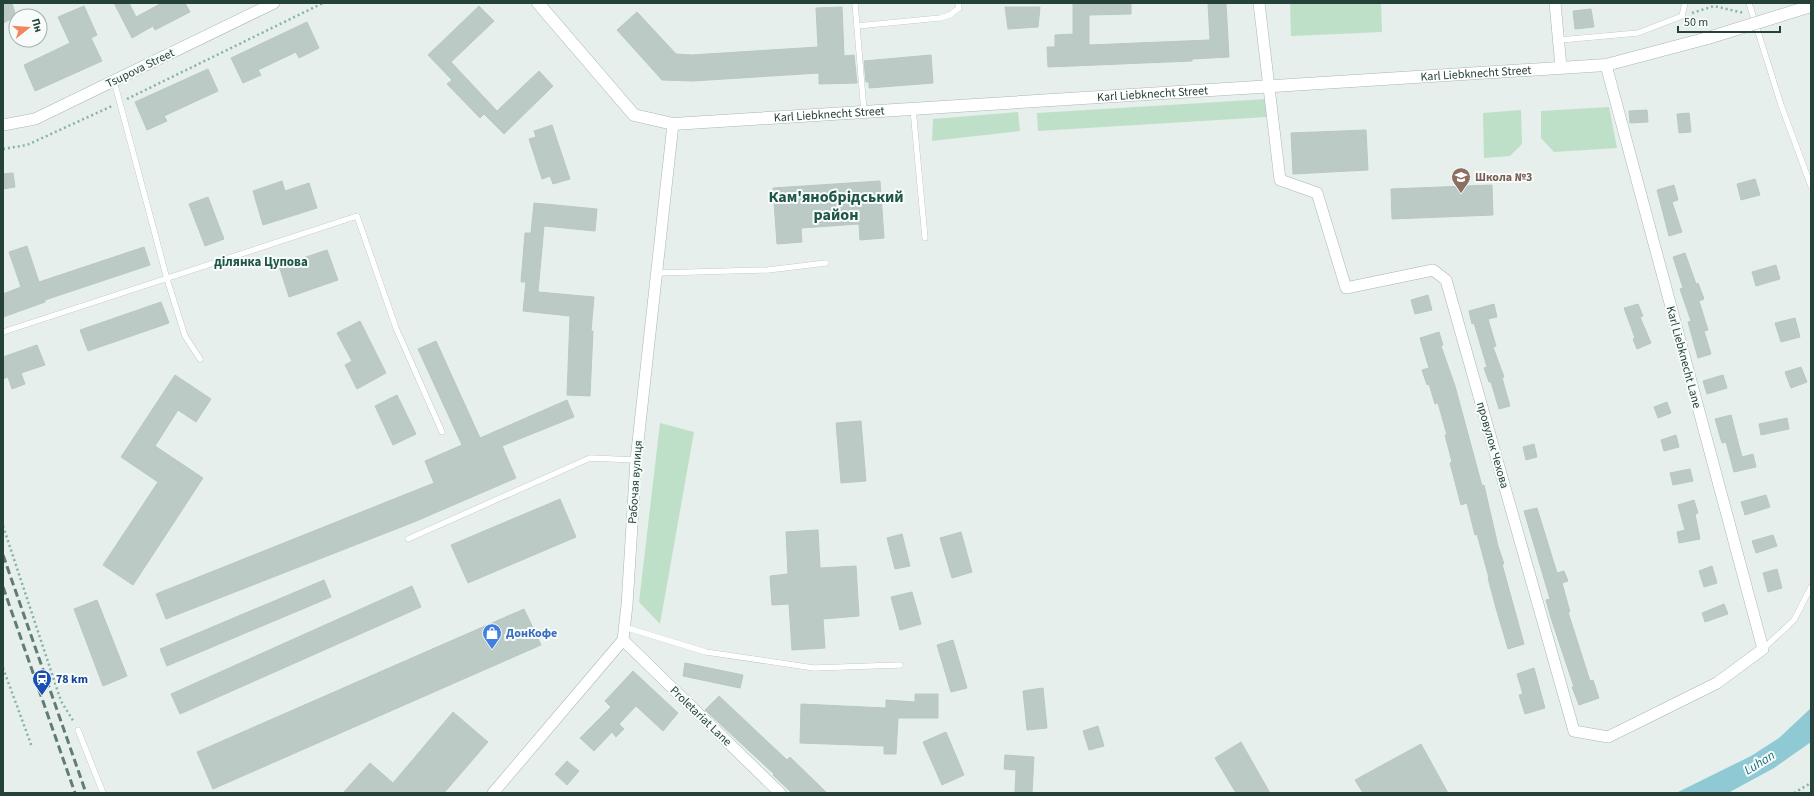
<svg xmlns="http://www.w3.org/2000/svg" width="1814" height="796" viewBox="0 0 1814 796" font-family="'Source Sans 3',sans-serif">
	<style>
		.green { fill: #bfe0c8 }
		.water { fill: #8ec9d4 }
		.building { fill: #bbcac4; stroke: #b8c9c2 }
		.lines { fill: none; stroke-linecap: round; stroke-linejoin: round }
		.service-casing { stroke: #a8b8b2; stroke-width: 6 }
		.minor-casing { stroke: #a8b8b2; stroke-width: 12 }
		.tertiary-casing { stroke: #a8b8b2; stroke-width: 13 }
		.path { stroke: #86b3a5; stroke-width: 2.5; stroke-dasharray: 2 3; stroke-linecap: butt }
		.service { stroke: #fff; stroke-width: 5.5 }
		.minor { stroke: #fff; stroke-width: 11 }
		.tertiary { stroke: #fff; stroke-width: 12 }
		.rail { stroke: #5f7d75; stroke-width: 3; stroke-dasharray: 8 4; stroke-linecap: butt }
		.tertiary-bridge-casing { stroke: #a8b8b2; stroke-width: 13; stroke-linecap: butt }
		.tertiary-bridge { stroke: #fff; stroke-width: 12 }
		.labels { text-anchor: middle; stroke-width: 4; stroke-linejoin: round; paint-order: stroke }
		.street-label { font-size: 12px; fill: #24423a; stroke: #f7fbf9 }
		.education-label { font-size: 12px; font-weight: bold; fill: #785e54; stroke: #f7fbf9; text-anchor: start }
		.shop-label { font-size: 12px; font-weight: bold; fill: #366cbe; stroke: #f7fbf9; text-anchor: start }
		.transit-label { font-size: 12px; font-weight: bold; fill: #164399; stroke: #f7fbf9; text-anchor: start }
		.neighbourhood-label { font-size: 13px; font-weight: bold; fill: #1f5548; stroke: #f7fbf9 }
		.water-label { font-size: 13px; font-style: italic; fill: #1c6f80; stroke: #f7fbf9 }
		.district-label { font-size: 16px; font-weight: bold; fill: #1f5548; stroke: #f7fbf9 }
	</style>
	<rect width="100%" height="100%" fill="#e6efeb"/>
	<!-- green -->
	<path class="green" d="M1290 3H1381L1382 32 1291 36Z
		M1267 99V117L1038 131 1037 113Z
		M1609 107 1617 148 1554 152 1541 138V111Z
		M1521 110 1522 144 1510 156 1484 158 1483 113Z
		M1018 112 1020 131 932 141 933 119Z
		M660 423 694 432 660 624 639 602Z"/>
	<!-- water -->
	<path class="water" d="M1811 708V742L1774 768 1728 793H1676L1751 756 1779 738Z"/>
	<!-- building -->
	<path class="building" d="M3 3H12L16 17 3 23Z
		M114 3H129L136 17 162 3H185L190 12 155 30 153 26 132 38Z
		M1073 3H1131V14L1089 15V45L1210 40 1208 3H1226L1229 57 1192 59V61L1048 67 1047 47H1055V35L1073 34Z
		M84 6 97 35 91 38 102 61 35 91 24 65 70 43 58 17Z
		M479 6 494 21 451 62 497 111 539 71 553 86 504 134 484 114 480 118 447 84 452 80 428 55Z
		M842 7 844 56 854 55 857 83 819 84V73L693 81 662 80 617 30 637 12 676 54 691 55 818 47 816 8Z
		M1005 7H1040L1038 27 1008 29Z
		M1591 9 1594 27 1575 29 1573 11Z
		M307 22 319 48 299 58 296 52 258 70 261 75 243 83 231 58Z
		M931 55 933 83 869 88V82H866L864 61Z
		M208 69 218 91 164 116 167 121 147 130 135 102Z
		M1647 110 1648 122 1630 123 1629 111Z
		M1689 113 1691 132 1679 133 1677 114Z
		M552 125 570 179 553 184 550 176 542 179 529 139 536 137 534 131Z
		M1366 130 1368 170 1293 174 1291 133Z
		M13 173 15 187 3 189V174Z
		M1755 179 1760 195 1741 200 1737 184Z
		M282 181 285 191 309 183 317 208 263 225 253 191Z
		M880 181 884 238 860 240 859 224 801 228 802 242 777 244 773 188Z
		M1492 185 1493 215 1392 219 1391 189Z
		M1674 185 1678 200 1672 202 1682 232 1669 236 1657 190Z
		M208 197 224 239 205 246 189 204Z
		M534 203 597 209 595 231 544 226 538 292 594 297 591 331H593L590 396 567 395 570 316 523 311 526 282H521L525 233H531Z
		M27 246 39 282 144 247 150 265 45 300V302L3 317V294L21 287 9 252Z
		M327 250 338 280 289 297 279 266Z
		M1685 253 1696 284 1698 283 1704 299 1699 301 1708 330 1704 331 1711 354 1698 358 1688 322 1691 321 1680 289 1683 288 1673 257Z
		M1776 265 1780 279 1756 286 1752 272Z
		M1428 295 1432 310 1415 314 1411 300Z
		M161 302 169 323 88 351 80 330Z
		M1494 304 1497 317 1488 319 1496 346 1493 347 1504 377 1502 378 1510 406 1499 409 1491 382H1489L1484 368 1487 367 1474 323 1472 324 1469 311Z
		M1638 304 1643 316 1640 317 1651 343 1637 349 1633 339 1635 338 1624 308Z
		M1795 318 1800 337 1781 342 1775 323Z
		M360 321 386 373 357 389 345 365 352 361 337 333Z
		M1439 332 1443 345 1441 346 1455 386 1482 486 1484 485 1498 546 1504 564H1502L1524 644 1508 649 1496 608 1488 578H1489L1477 534 1475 535 1467 503 1461 505 1450 463 1452 462 1445 435H1447L1438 403 1435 404 1429 384 1427 385 1422 370 1429 368 1420 338Z
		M436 341 480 438 567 400 574 417 502 446 516 478 414 522 166 619 156 594 434 483 425 461 462 445 418 349Z
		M37 345 45 365 21 373 25 384 12 389 8 377 3 379V357Z
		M1801 367 1807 382 1791 388 1785 372Z
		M175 375 211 399 196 422 178 410 155 446 203 478 133 585 103 565 158 482 121 457Z
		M1723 375 1727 388 1707 394 1703 381Z
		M397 395 416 434 393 445 375 406Z
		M1667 402 1671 413 1658 418 1654 407Z
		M1731 415 1742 457 1753 454 1756 467 1734 472 1726 442 1722 443 1715 419Z
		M1787 418 1789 429 1761 435 1759 424Z
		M861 421 866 481 841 483 836 423Z
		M1676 435 1679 447 1664 451 1661 440Z
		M1534 444 1537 457 1526 460 1523 447Z
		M1690 469 1693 481 1673 485 1670 473Z
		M1766 495 1770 507 1745 515 1741 502Z
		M560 499 576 537 468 583 451 545Z
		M1694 500 1698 513 1695 514 1700 539 1679 543 1677 532 1685 530 1678 505Z
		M1537 508 1557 573 1564 571 1568 581 1562 583 1570 612H1568L1590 681 1593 680 1599 698 1579 705 1572 687H1574L1551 618 1546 600 1550 599 1524 511Z
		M818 530 820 568 856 566 859 616 823 619 825 648 792 650 789 604 772 605 770 576 788 574 786 532Z
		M961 532 972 572 952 578 940 538Z
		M902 534 910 566 895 569 887 538Z
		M1773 535 1777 546 1756 553 1752 541Z
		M1712 566 1717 583 1704 587 1699 571Z
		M1777 569 1782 588 1768 592 1763 573Z
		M324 580 331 597 167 666 160 649Z
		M412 586 421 607 180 714 171 694Z
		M912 592 921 624 900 630 891 597Z
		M97 600 127 676 103 686 74 609Z
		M1724 604 1728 614 1705 622 1702 613Z
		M524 609 541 645 213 789 197 752Z
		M953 640 967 688 951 692 937 645Z
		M685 663 743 675 740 688 683 676Z
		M1534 668 1545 708 1525 714 1519 695 1523 694 1517 674Z
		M633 671 678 713 663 731 636 706 619 724 624 729 616 737 612 732 594 751 580 738 611 707 605 701Z
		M1043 688 1047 728 1027 730 1023 691Z
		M915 694H938V718H898L896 754H884V746L800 743 801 704 886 708V700L915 702Z
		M719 696 787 760 790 757 827 793H792L773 775 774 774 705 710Z
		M453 712 488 742 444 793H343L370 763 393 783Z
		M1098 726 1104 746 1089 750 1083 731Z
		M946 732 964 775 942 785 923 742Z
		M1241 742 1270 793H1236L1215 758Z
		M1421 744 1448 793H1363L1355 780Z
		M1005 755 1034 757 1032 793 1015 792 1016 770 1004 769Z
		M567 761 579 771 567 785 555 774Z"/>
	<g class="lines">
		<!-- service casing -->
		<g class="service-casing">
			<path id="service" d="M855 3 864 112
				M1749 3 1781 105 1811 186
				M857 26 940 18 950 15 959 8 958 3
				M1560 40 1638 33 1682 16 1685 3
				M114 81 167 279 185 336 200 359
				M913 109 925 238
				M657 273 768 270 826 263
				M3 332 357 216 396 328 442 432
				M408 539 590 458 636 460
				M624 627 706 652 814 668 900 665
				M1763 649 1794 620 1811 587
				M78 730 103 793"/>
		</g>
		<!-- minor casing -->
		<g class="minor-casing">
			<path id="minor" d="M1259 3 1280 180 1317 193 1346 288 1433 270 1446 280 1574 731 1608 737 1717 683 1763 649 1606 65
				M1555 3 1561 67
				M3 125 35 119 274 3
				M623 640 780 793
				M493 793 623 640 627 605 636 460 673 124"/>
		</g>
		<!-- tertiary casing -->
		<g class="tertiary-casing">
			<g id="tertiary">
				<path id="s1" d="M538 3 634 115 673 124 1606 65 1708 38"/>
			</g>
		</g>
		<!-- path -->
		<path class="path" d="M1692 13 1714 6 1744 13
			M127 99 323 3
			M3 149 27 145 112 106
			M3 526 61 701 74 722
			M3 668 32 747
			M1794 793 1811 783"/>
		<!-- service -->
		<use href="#service" class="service"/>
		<!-- minor -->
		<use href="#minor" class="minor"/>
		<!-- tertiary -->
		<use href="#tertiary" class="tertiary"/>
		<!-- rail -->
		<path class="rail" d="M3 555 86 793
			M3 587 75 793"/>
		<!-- tertiary-bridge casing -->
		<g class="tertiary-bridge-casing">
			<path id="tertiary-bridge" d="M1708 38 1811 6"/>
		</g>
		<!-- tertiary-bridge -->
		<use href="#tertiary-bridge" class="tertiary-bridge"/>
	</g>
	<!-- icons -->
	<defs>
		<g id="school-pin" transform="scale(1)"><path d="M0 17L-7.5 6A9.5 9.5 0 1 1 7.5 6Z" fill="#8d6e63" stroke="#f7fbf9"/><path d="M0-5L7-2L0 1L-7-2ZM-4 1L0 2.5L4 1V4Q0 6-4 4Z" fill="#fff"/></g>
		<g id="shop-pin" transform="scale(1)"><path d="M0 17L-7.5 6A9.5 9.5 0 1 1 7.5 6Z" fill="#3f7fe0" stroke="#f7fbf9"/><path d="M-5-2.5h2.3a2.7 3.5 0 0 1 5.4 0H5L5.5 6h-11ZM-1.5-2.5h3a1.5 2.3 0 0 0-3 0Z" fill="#fff"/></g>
		<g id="station-pin" transform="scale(1)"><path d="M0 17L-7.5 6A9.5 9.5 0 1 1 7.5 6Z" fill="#1a4fb4" stroke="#f7fbf9"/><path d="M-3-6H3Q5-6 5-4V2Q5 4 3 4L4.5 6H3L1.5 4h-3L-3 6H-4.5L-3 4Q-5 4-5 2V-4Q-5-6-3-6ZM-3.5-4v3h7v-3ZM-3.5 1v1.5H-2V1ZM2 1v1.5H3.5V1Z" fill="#fff"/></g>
	</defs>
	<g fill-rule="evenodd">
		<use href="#school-pin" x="1461" y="177"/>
		<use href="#shop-pin" x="492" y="633"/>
		<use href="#station-pin" x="42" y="679"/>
	</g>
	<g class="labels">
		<!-- street labels -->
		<g class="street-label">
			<text transform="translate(140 68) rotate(-26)" y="4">Tsupova Street</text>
			<text dy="4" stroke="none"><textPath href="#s1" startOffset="992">Karl Liebknecht Street</textPath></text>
			<text dy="4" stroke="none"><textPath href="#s1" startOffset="668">Karl Liebknecht Street</textPath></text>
			<text dy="4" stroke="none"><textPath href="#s1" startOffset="344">Karl Liebknecht Street</textPath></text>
			<text transform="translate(1684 357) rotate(75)" y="4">Karl Liebknecht Lane</text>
			<text transform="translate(1493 445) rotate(74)" y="4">провулок Чехова</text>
			<text transform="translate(635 482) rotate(-86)" y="4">Рабочая вулиця</text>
			<text transform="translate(701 716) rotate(44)" y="4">Proletariat Lane</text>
		</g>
		<!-- education labels -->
		<g class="education-label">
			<text x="1475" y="181">Школа №3</text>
		</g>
		<!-- shop labels -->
		<g class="shop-label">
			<text x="506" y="637">ДонКофе</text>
		</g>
		<!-- transit labels -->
		<g class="transit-label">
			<text x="56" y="683">78 km</text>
		</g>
		<!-- neighbourhood labels -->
		<g class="neighbourhood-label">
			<text x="261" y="266">ділянка Цупова</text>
		</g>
		<!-- water labels -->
		<g class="water-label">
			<text transform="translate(1759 762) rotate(-32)" y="5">Luhan</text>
		</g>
		<!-- district labels -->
		<g class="district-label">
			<text x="836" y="202">Кам'янобрідський<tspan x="836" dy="18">район</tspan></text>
		</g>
	</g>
	<!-- border -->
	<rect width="1814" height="796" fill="none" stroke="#24423a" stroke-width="8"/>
	<!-- north arrow -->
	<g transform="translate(28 28) rotate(73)"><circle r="19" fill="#f7fbf9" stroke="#a3b1ad"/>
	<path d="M0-3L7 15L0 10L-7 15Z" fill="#f4845f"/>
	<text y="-6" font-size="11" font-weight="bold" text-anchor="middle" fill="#24423a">Пн</text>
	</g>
	<!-- scale -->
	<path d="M1678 26v6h102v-6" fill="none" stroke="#24423a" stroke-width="2"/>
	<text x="1684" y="26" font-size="12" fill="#24423a" stroke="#f7fbf9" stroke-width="3" paint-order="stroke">50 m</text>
</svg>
